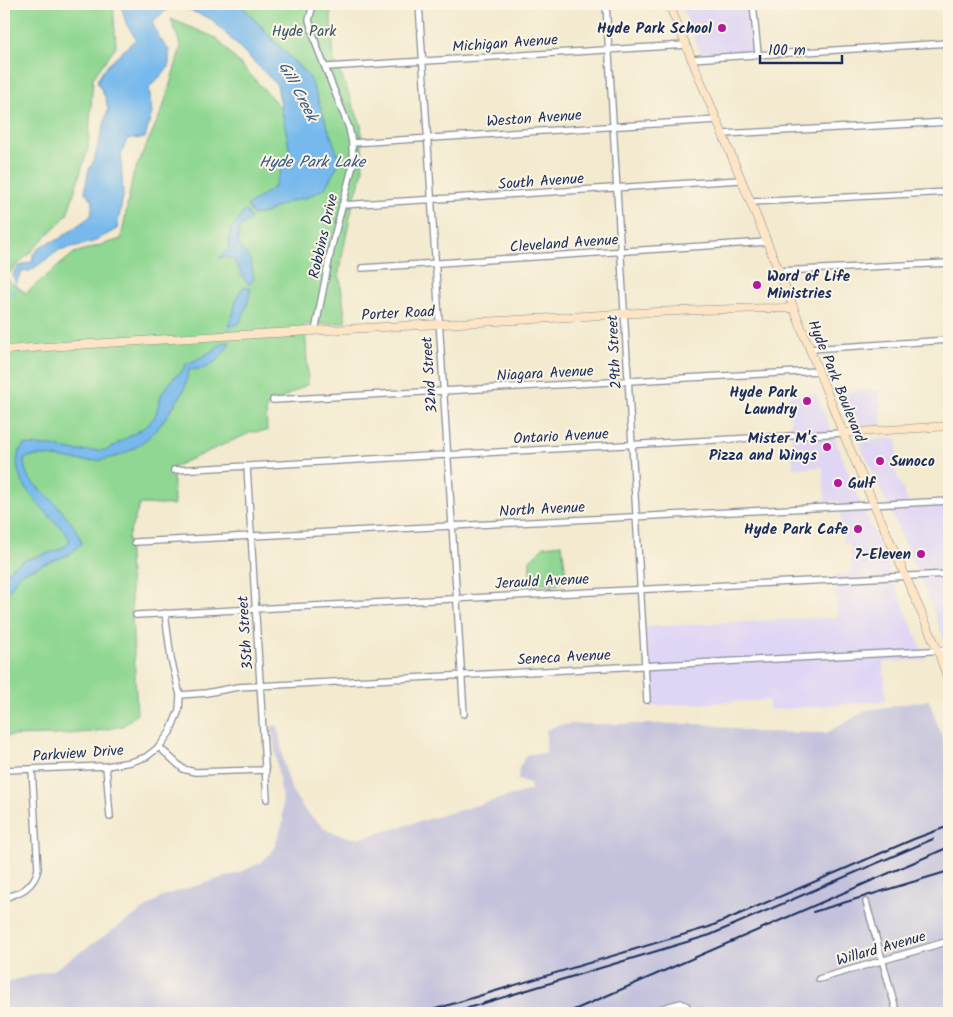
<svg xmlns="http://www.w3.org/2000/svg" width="953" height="1017" viewBox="0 0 953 1017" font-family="Kalam,sans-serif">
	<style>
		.built { fill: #dfd5f5 }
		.industrial { fill: #c3c1db }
		.green { fill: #8fd792; stroke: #558378 }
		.water { fill: #77b9ec; stroke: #4974a5 }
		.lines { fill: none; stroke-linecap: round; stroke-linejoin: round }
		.stream { stroke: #77b9ec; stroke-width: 2 }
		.minor-casing { stroke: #878c96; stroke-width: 8 }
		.tertiary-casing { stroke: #878c96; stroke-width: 9 }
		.secondary-casing { stroke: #878c96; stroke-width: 9 }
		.minor { stroke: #fff; stroke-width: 5.5 }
		.tertiary { stroke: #fff; stroke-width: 7 }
		.secondary { stroke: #fde5c5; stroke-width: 8 }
		.rail { stroke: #1b2f5e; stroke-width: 2 }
		.poi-dot { fill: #b5179e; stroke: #fcf5e5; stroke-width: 2 }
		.labels { text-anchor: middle; stroke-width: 4; stroke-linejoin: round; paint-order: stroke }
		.poi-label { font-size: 15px; font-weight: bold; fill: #1b2f5e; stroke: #fcf5e5; text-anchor: end }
		.park-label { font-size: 15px; fill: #38596b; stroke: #fcf5e5 }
		.street-label { font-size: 15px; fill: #1b2f5e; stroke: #fcf5e5 }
		.water-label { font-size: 16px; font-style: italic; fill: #375889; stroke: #fcf5e5 }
	</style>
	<rect width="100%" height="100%" fill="#fcf5e5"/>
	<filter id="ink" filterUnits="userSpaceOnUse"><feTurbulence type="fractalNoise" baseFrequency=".02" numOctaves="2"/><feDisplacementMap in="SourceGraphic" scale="10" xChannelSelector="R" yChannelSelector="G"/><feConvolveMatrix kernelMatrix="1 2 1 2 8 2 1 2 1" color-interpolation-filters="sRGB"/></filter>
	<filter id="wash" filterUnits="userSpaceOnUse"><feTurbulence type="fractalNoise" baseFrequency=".0096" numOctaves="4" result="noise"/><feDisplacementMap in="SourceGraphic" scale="20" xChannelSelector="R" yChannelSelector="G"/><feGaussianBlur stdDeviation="1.12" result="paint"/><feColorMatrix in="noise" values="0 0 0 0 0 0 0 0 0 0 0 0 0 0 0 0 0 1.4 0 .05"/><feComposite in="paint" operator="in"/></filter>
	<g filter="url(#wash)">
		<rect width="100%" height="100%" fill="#f3eacf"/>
		<!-- built -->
		<path class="built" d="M681 4H751L755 52 701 55Z
			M879 390 881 428 855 429 840 392Z
			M816 394 926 660 883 662 886 701 769 710V700L650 706 645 627 837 617 835 575 852 573 849 543H843L839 501 825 502 823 467 793 468 789 395Z
			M897 438 898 467 894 468 910 507 949 505V652L921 580 859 441Z"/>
		<!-- industrial -->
		<path class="industrial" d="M929 700 946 749 949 753V1004L917 1013H4V983L55 969 165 895 236 874 262 862 274 849 283 822 282 798 271 726 278 725 284 766 292 791 306 812 328 831 352 838 365 837 531 790 530 783 518 780 519 768 527 754 546 753V730L558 725 582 724H705L756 732 826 733 868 710Z"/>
		<!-- green -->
		<path class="green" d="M4 4H113L116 46 93 78 88 149 67 215 5 278 26 293 74 253 121 239 133 175 163 108 181 47 171 19 216 38 296 124 310 78 240 4H330L334 61 342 77 361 125 363 171 353 203 339 271 346 323 303 325 306 341 308 384 266 407 267 431 252 432 173 467 174 505 140 504 128 537 137 714 123 726 92 732 55 735 4 736Z
			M562 544 566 575 560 583 530 585V560L544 546Z"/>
		<!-- water -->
		<path class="water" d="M121 4 241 5 276 43 310 78 340 161 325 188 308 197 287 202 265 213 253 215 247 206 273 188 290 152 277 85 211 19 187 9 170 7 152 22 160 39 169 50V67L149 88 152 113 145 138 127 139 121 155 123 196 117 229 93 242 59 250 30 271 21 272 16 284 13 277 14 272 20 266 33 261V254L43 245 59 239 91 216 93 201 85 192 88 172 94 160 108 110 106 99 97 81 103 70 136 39 126 23Z
			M246 211 251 219 239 229 238 242 241 249 250 259 254 278 250 284 246 282 234 260 226 257 219 258 229 248 230 229 239 220 243 212Z
			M243 287 251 288C250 294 246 311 243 316 242 319 240 321 239 324L229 326C229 321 232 319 233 314 236 304 235 297 243 287Z
			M230 342C225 353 215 366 201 369 197 369 194 369 189 370 187 376 187 383 184 389 182 395 178 399 174 405 153 439 128 461 85 461 66 460 46 453 28 457L24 460C25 483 41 488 53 501 65 514 76 526 82 543L70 554 19 574 4 599C4 593 2 584 4 579 14 550 64 559 70 539 53 514 0 480 23 445L52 446 76 451 107 450 148 425 155 416 162 393 175 376 181 373 185 365C192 362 217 350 221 343Z"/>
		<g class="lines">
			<!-- stream -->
			<path class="stream" d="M4 290 14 294 16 284
				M228 332 234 323"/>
		</g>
	</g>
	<g filter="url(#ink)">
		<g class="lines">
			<!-- minor casing -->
			<g class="minor-casing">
				<path id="minor" d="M313 4 309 20 317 47 349 128 352 143 353 165 332 245 315 331
					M419 4 464 714
					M606 4 647 700
					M753 4 758 54
					M691 59 949 43
					M326 67 686 45
					M723 134 949 122
					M352 143 717 120
					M751 202 949 192
					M342 205 740 180
					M362 268 767 242
					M779 271 949 263
					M810 349 949 340
					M273 400 818 371
					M247 467 267 799
					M174 470 843 433
					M135 542 949 501
					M136 615 949 574
					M180 695 206 693 238 687 949 650
					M159 747 183 769 195 772 266 770
					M106 766 110 817
					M4 770 106 766 131 762 146 757 159 747 170 732 179 710 180 695 171 659 165 613
					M4 898C21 893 34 887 38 869L32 769
					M866 902 897 1013
					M819 979 949 941
					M644 1013 681 1003 687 1006 689 1013"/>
			</g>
			<!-- tertiary casing -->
			<g class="tertiary-casing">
				<path id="tertiary" d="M941 1013 949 1011"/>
			</g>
			<!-- secondary casing -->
			<g class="secondary-casing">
				<path id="secondary" d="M669 4 779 271 843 433 938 651 949 683
					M4 350C161 338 318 331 476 322 581 317 687 308 793 308
					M843 433 949 426"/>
			</g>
			<!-- minor -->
			<use href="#minor" class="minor"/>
			<!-- tertiary -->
			<use href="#tertiary" class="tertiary"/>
			<!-- secondary -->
			<use href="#secondary" class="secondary"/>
			<!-- rail -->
			<path class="rail" d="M813 912 949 871
				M422 1013 709 927 914 839 949 826
				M451 1013 710 935 933 839
				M567 1013 949 847"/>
		</g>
	</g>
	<!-- markers -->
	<g class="poi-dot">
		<circle cx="722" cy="28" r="5"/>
		<circle cx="757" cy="285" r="5"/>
		<circle cx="807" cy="401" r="5"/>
		<circle cx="827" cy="447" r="5"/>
		<circle cx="880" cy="461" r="5"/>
		<circle cx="838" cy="483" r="5"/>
		<circle cx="858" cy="529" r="5"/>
		<circle cx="921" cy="554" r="5"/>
	</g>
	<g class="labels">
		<!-- poi labels -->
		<g class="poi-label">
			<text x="712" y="33">Hyde Park School</text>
			<text x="767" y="281" text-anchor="start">Word of Life<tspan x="767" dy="17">Ministries</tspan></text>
			<text x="797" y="397">Hyde Park<tspan x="797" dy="17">Laundry</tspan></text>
			<text x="817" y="443">Mister M's<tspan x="817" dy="17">Pizza and Wings</tspan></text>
			<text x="890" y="466" text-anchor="start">Sunoco</text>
			<text x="848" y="488" text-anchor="start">Gulf</text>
			<text x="848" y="534">Hyde Park Cafe</text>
			<text x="911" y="559">7-Eleven</text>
		</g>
		<!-- park labels -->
		<g class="park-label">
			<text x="304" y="36">Hyde Park</text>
		</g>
		<!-- street labels -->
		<g class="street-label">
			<text transform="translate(505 43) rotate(-4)" y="5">Michigan Avenue</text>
			<text transform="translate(534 118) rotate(-4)" y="5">Weston Avenue</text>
			<text transform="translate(541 181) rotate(-4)" y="5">South Avenue</text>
			<text transform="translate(323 236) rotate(-77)" y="5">Robbins Drive</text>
			<text transform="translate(564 243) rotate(-4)" y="5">Cleveland Avenue</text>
			<text transform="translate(398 313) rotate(-3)" y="5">Porter Road</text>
			<text transform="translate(614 352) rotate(-93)" y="5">29th Street</text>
			<text transform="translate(545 373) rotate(-3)" y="5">Niagara Avenue</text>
			<text transform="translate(429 375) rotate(-94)" y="5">32nd Street</text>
			<text transform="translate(837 381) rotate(68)" y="5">Hyde Park Boulevard</text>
			<text transform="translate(561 436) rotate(-3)" y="5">Ontario Avenue</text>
			<text transform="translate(542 509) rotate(-3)" y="5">North Avenue</text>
			<text transform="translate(542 581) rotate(-3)" y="5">Jerauld Avenue</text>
			<text transform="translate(245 633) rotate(-94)" y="5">35th Street</text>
			<text transform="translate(564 657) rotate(-3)" y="5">Seneca Avenue</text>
			<text transform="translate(78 753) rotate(-4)" y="5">Parkview Drive</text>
			<text transform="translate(881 948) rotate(-16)" y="5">Willard Avenue</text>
		</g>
		<!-- water labels -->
		<g class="water-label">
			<text transform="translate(299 91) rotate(62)" y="6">Gill Creek</text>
			<text x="312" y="167">Hyde Park Lake</text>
		</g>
	</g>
	<!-- margin -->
	<rect width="953" height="1017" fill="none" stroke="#fcf5e5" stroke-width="20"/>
	<!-- scale -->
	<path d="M760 55v8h82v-8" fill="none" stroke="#1b2f5e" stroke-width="2.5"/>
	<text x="768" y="55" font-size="15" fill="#1b2f5e" stroke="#fcf5e5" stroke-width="4" paint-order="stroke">100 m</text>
</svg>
